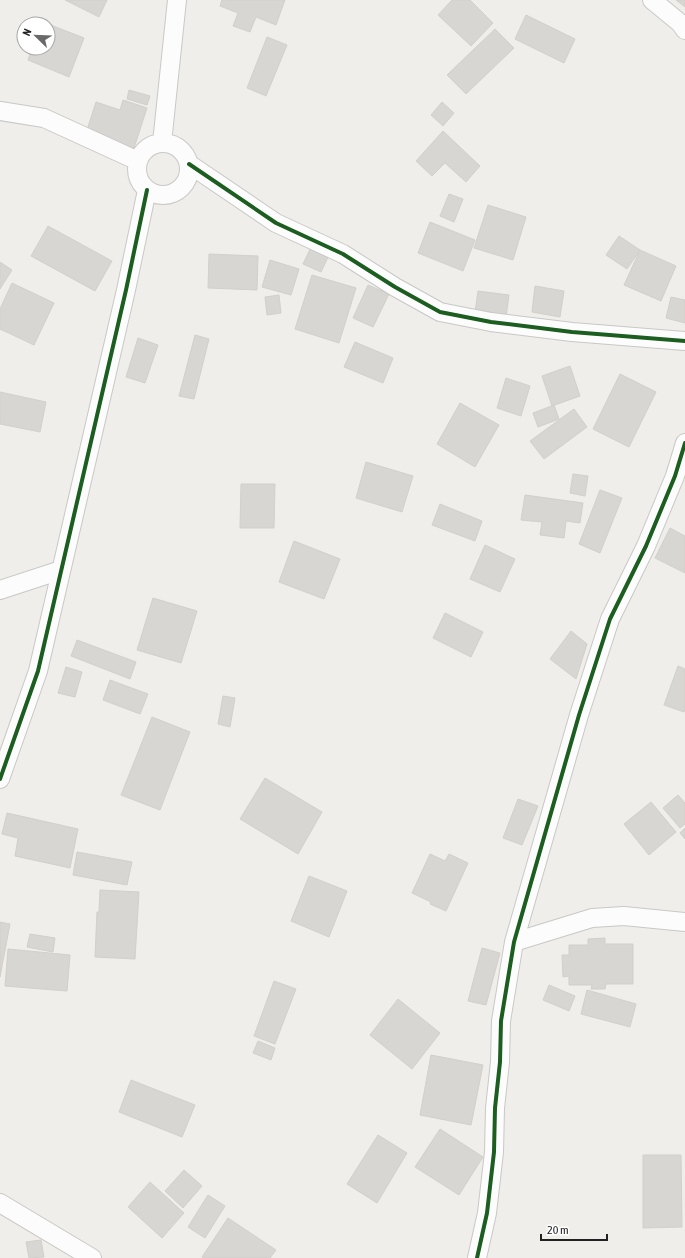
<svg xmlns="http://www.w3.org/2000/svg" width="685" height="1258" viewBox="0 0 685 1258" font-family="'Asap Condensed',sans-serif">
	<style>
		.building { fill: #d8d6d2; stroke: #d3cfcb }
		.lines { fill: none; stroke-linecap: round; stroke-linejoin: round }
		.street-casing { stroke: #c8c8c6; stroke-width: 20 }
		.street { stroke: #fdfcfc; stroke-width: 18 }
		.cycleway-casing { stroke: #fff; stroke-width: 6 }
		.cycleway { stroke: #1b5e20; stroke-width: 4 }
	</style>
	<rect width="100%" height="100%" fill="#efeeea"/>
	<!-- building -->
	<path class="building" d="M65 0H107L99 17Z
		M222 0H285L276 25 256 17 250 32 233 26 238 13 220 6Z
		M452 0H470L493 23 471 46 438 15Z
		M676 0H685V7Z
		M526 15 575 39 564 63 515 39Z
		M43 22 84 38 69 77 28 60 32 48H48V24H42Z
		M495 29 514 48 466 94 447 75Z
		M267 37 287 45 266 96 247 88Z
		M129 90 150 96 147 105 127 99Z
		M123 100 147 108 134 148 86 133 96 102 120 110Z
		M442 102 454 113 443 126 431 115Z
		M443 131 480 166 466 182 445 163 432 176 416 161Z
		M449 194 463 199 454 222 440 216Z
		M488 205 526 217 513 260 474 248Z
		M430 222 475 240 463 271 418 253Z
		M48 226 112 261 95 291 31 256Z
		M619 236 640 250 627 269 606 255Z
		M312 245 330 253 321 272 303 264Z
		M640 250 676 266 661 301 624 285Z
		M209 254 258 256 257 290 208 288Z
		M270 260 299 269 291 295 262 287Z
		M0 262 12 270 0 289Z
		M312 275 356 288 339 343 295 329Z
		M12 283 54 303 34 345 0 329V309Z
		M368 285 389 294 373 327 353 318Z
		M535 286 564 291 560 317 532 312Z
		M478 291 509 295 506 317 475 312Z
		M279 295 281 313 267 315 265 297Z
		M671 297 685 300V323L666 318Z
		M195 335 209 339 194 399 179 396Z
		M138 338 158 345 145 383 126 377Z
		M355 342 393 358 383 383 344 367Z
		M570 366 580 396 552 406 542 376Z
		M620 374 656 392 629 447 593 429Z
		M506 378 530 386 521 416 497 408Z
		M0 392 46 402 40 432 0 424Z
		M460 403 499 425 475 467 437 444Z
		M554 405 559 419 538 427 533 413Z
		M574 409 587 427 544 459 530 441Z
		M366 462 413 476 402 512 356 498Z
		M573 474 588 476 585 496 570 493Z
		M241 484H275L274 528H240Z
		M600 490 622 498 600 553 579 544Z
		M525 495 583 503 580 523 566 521 564 538 540 535 542 522 521 520Z
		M440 504 482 521 475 541 432 525Z
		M670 528 685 536V573L655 558Z
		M294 541 340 559 324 599 279 582Z
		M485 545 515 559 500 592 470 579Z
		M153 598 197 611 181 663 137 650Z
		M445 613 483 632 471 657 433 638Z
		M571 631 587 644 576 679 550 659Z
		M77 640 136 662 130 679 71 656Z
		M678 666 685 669V709L684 712 664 705Z
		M66 667 82 672 75 697 58 693Z
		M110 680 148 694 140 714 103 700Z
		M223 696 235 698 230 727 218 724Z
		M152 717 190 732 160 810 121 795Z
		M265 778 322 812 298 854 240 819Z
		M678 795 685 803V824L680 828 663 808Z
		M518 799 538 806 522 845 503 838Z
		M651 802 676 832 649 855 624 824Z
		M7 813 78 829 70 868 15 856 18 838 2 834Z
		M685 828V839L680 833Z
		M77 852 132 862 127 885 73 875Z
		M430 854 445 861 449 854 468 863 446 911 430 904 431 902 412 893Z
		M309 876 347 891 329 937 291 921Z
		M100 890 139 892 135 959 95 957 97 912H99Z
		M0 922 10 924 0 977Z
		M30 934 55 938 53 952 27 947Z
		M605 938V944H633V984H606L605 989H591L592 985H569V976L563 977 562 955H569V945H588V939Z
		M482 948 500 953 486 1005 468 1001Z
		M8 949 70 955 67 991 5 986Z
		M274 981 296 989 275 1044 254 1036Z
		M549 985 575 996 569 1011 543 1000Z
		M587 990 636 1004 630 1027 581 1014Z
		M398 999 440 1033 412 1069 370 1035Z
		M258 1041 275 1048 271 1060 253 1053Z
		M431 1055 483 1065 471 1125 420 1115Z
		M131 1080 195 1105 182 1137 119 1112Z
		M440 1129 483 1157 459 1195 415 1167Z
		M378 1135 407 1153 377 1203 347 1184Z
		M643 1155H681L682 1227 643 1228Z
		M184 1170 202 1186 183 1208 165 1191Z
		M150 1182 184 1213 162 1238 128 1207Z
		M208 1195 225 1206 205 1238 188 1227Z
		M228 1218 276 1250 270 1258H204L202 1257Z
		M41 1240 44 1257 29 1258 26 1242Z"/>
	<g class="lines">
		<!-- street casing -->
		<g class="street-casing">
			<path id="street" d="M652 0 680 23 685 30
				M0 111 44 118 138 161
				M137 169a26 26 0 1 1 52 0a26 26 0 1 1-52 0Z
				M162 143 177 0
				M189 164 276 223 343 254 395 287 440 312 491 322 572 332 685 341
				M0 590 61 570
				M0 779 38 671 126 290 147 190
				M514 942 592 918 624 916 685 922
				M0 1203 92 1258
				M477 1258 487 1213 494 1152 495 1108 500 1062 501 1021 514 942 579 715 610 619 646 546 675 476 685 443"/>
		</g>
		<!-- street -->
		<use href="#street" class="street"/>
		<!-- cycleway casing -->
		<g class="cycleway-casing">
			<path id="cycleway" d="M189 164 276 223 343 254 395 287 440 312 491 322 572 332 685 341
				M0 779 38 671 126 290 147 190
				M477 1258 487 1213 494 1152 495 1108 500 1062 501 1021 514 942 579 715 610 619 646 546 675 476 685 443"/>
		</g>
		<!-- cycleway -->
		<use href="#cycleway" class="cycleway"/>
	</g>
	<!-- north arrow -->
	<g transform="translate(36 36) rotate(293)"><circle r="19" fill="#ffffff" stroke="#a6a6a6"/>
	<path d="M0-3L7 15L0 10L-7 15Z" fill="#696967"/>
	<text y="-6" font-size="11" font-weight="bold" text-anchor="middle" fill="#212121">N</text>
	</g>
	<!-- scale -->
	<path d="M541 1234v6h66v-6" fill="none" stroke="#212121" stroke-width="2"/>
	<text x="547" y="1234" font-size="12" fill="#212121" stroke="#ffffff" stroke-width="3" paint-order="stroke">20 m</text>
</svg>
